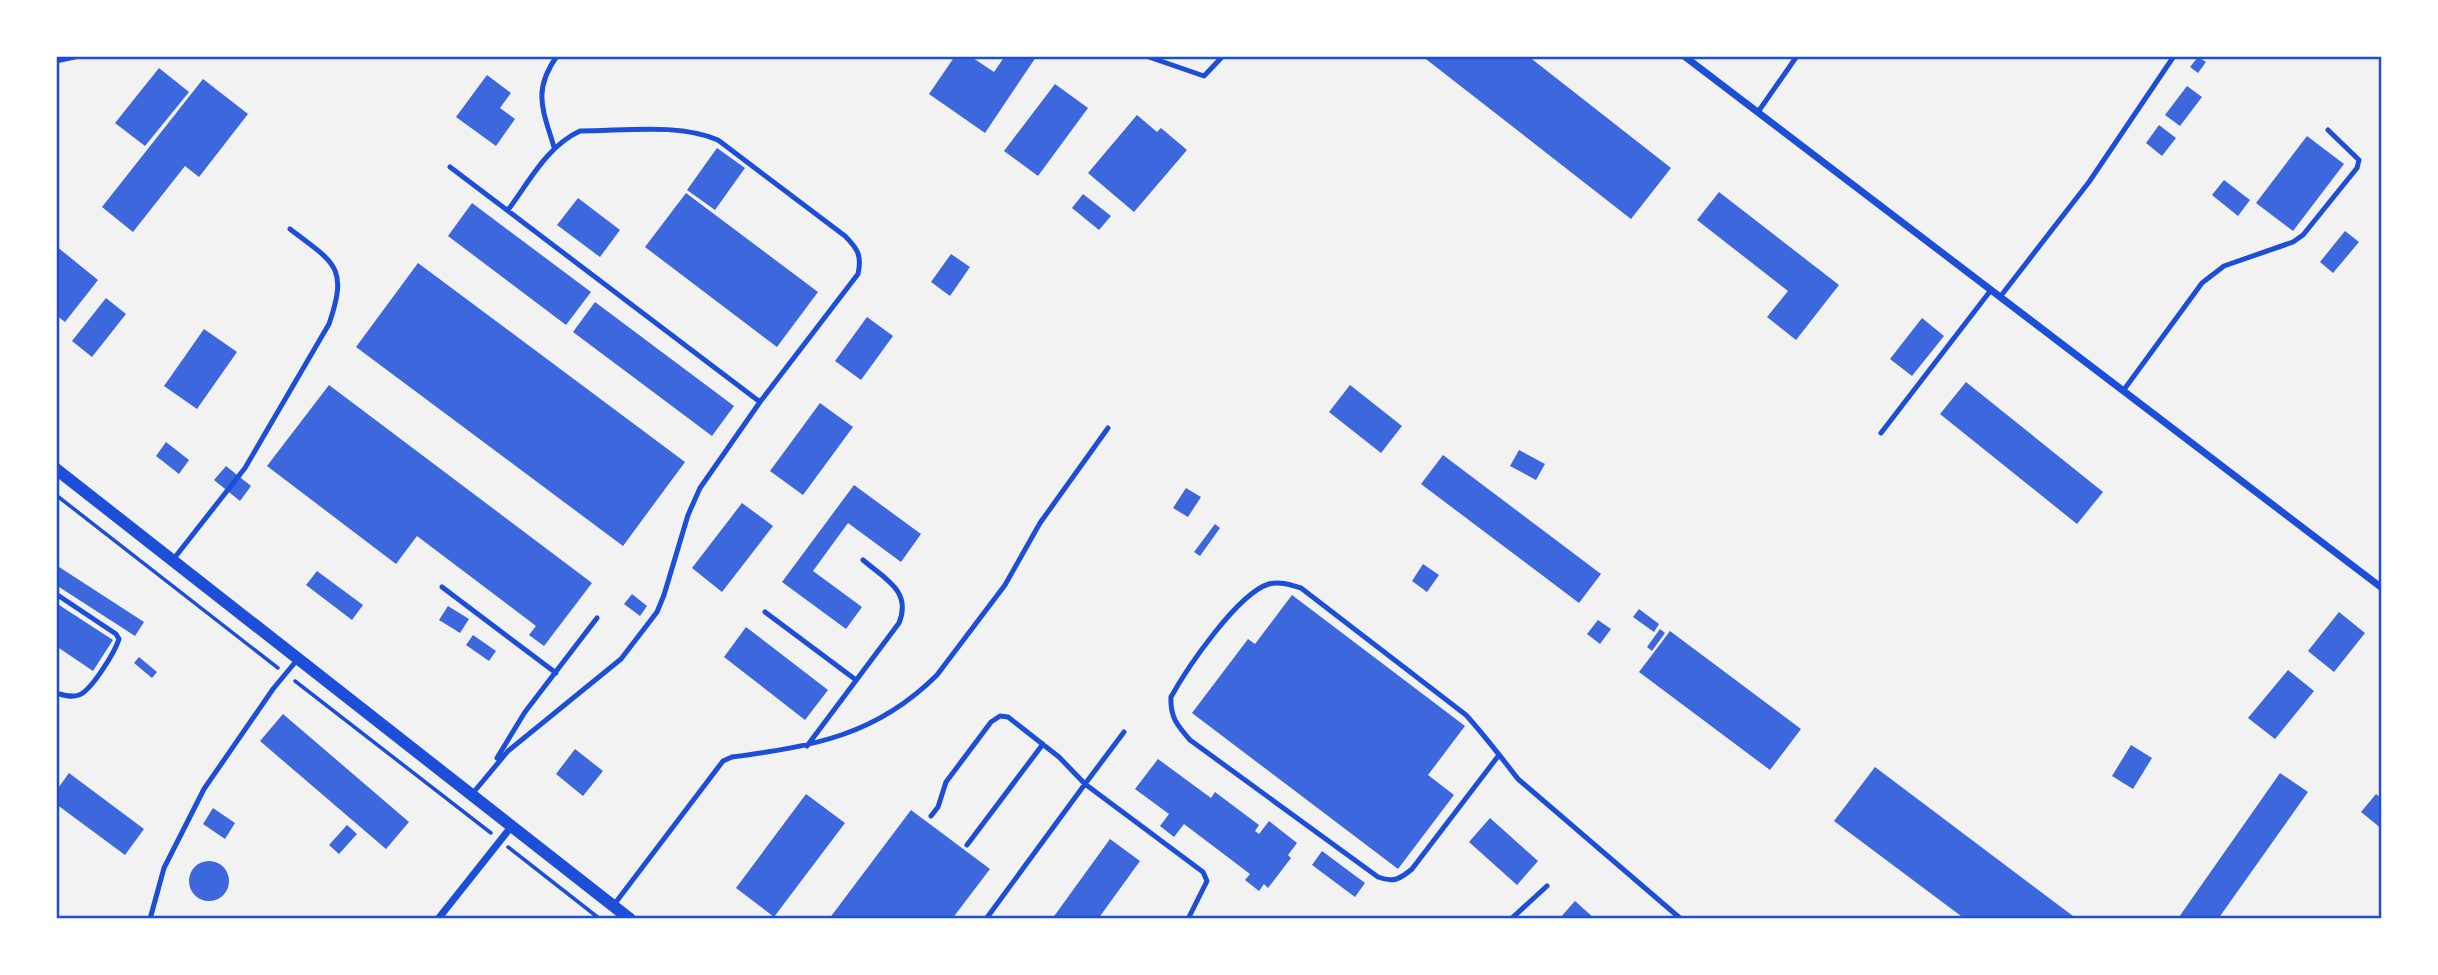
<svg xmlns="http://www.w3.org/2000/svg" width="2438" height="975" viewBox="0 0 2438 975" font-family="Mulish,sans-serif">
	<style>
		.building { fill: #3d67dc }
		.lines { fill: none; stroke-linecap: round; stroke-linejoin: round }
		.path { stroke: #1d4ed8; stroke-width: 3.5 }
		.service { stroke: #1d4ed8; stroke-width: 5 }
		.minor { stroke: #1d4ed8; stroke-width: 7 }
		.tertiary { stroke: #1d4ed8; stroke-width: 12 }
		.neatline { fill: none; stroke: #1d4ed8; stroke-width: 2.5 }
	</style>
	<rect width="100%" height="100%" fill="#f2f2f2"/>
	<!-- building -->
	<path class="building" d="M955 56H970L994 72 1005 56 1036 57 985 133 929 94Z
		M1422 56H1528L1671 168 1631 219Z
		M2198 57 2206 62 2198 73 2190 67Z
		M159 68 189 92 145 146 115 123Z
		M487 75 511 93 500 108 515 119 496 146 456 117Z
		M203 79 248 114 199 177 185 166 133 232 102 207Z
		M1055 84 1088 108 1038 176 1004 151Z
		M2187 86 2202 97 2180 126 2165 115Z
		M1137 115 1157 132 1161 128 1187 150 1134 212 1088 173Z
		M2159 125 2176 138 2162 156 2146 143Z
		M2307 136 2344 164 2293 231 2256 203Z
		M717 148 745 168 715 210 687 190Z
		M2224 180 2250 200 2238 216 2212 195Z
		M1719 192 1839 285 1796 340 1767 317 1788 291 1697 220Z
		M686 193 818 292 777 347 645 247Z
		M1083 194 1111 216 1099 230 1072 208Z
		M578 198 620 230 600 257 557 225Z
		M472 203 591 292 566 325 448 236Z
		M2345 231 2359 242 2333 273 2320 262Z
		M56 246 98 280 65 322 56 315Z
		M951 254 970 267 950 296 931 282Z
		M418 263 685 462 623 546 356 347Z
		M106 298 126 314 92 357 72 341Z
		M595 302 734 406 712 436 573 332Z
		M867 317 893 336 861 380 835 361Z
		M1922 318 1944 336 1912 376 1890 359Z
		M204 329 237 352 197 409 164 386Z
		M1966 382 2103 492 2077 524 1940 414Z
		M329 385 592 583 544 646 529 635 536 626 417 536 396 564 267 466Z
		M1350 385 1402 426 1381 453 1329 412Z
		M820 403 853 427 803 495 770 471Z
		M166 442 189 460 179 474 156 456Z
		M1519 450 1545 464 1536 480 1510 466Z
		M1443 455 1601 574 1579 603 1421 484Z
		M226 466 251 486 240 501 214 480Z
		M854 485 921 534 901 562 848 523 813 571 862 607 846 629 782 582Z
		M1186 488 1201 497 1188 517 1173 508Z
		M742 503 773 526 722 592 692 568Z
		M1215 524 1220 528 1200 556 1194 552Z
		M1423 564 1439 575 1427 592 1412 581Z
		M56 565 144 622 135 636 56 585Z
		M317 571 363 605 352 620 306 585Z
		M632 594 647 606 640 616 624 604Z
		M1292 595 1465 726 1428 775 1454 795 1398 869 1192 713 1248 639 1255 644Z
		M56 603 113 640 93 671 56 646Z
		M448 606 469 619 460 633 439 620Z
		M1639 609 1659 624 1654 632 1633 617Z
		M2339 612 2365 633 2334 672 2308 651Z
		M1598 620 1611 629 1600 644 1587 634Z
		M746 627 828 690 805 720 724 657Z
		M1660 629 1665 633 1652 651 1647 647Z
		M1670 631 1801 729 1770 770 1639 672Z
		M473 635 496 651 489 661 466 645Z
		M139 657 157 672 152 678 134 663Z
		M2288 670 2314 691 2275 739 2248 718Z
		M283 714 409 822 386 849 260 741Z
		M2131 745 2152 758 2133 789 2112 776Z
		M575 749 603 771 583 796 556 774Z
		M1158 759 1211 798 1215 792 1259 825 1255 831 1259 834 1269 821 1297 843 1288 855 1291 858 1268 888 1264 884 1259 891 1245 880 1250 874 1184 824 1174 837 1160 826 1169 814 1135 789Z
		M1875 767 2077 919H1965L1834 821Z
		M69 773 144 829 125 855 56 804V791Z
		M2280 773 2308 792 2218 919H2182L2179 917Z
		M806 794 845 823 774 917 736 888Z
		M2376 794 2382 799V829L2361 812Z
		M213 808 235 823 225 839 203 824Z
		M911 810 990 869 952 919H829Z
		M1490 818 1538 861 1517 885 1469 842Z
		M347 825 357 834 339 854 329 845Z
		M1110 839 1140 861 1098 919H1052Z
		M1322 851 1365 883 1355 897 1312 865Z
		M189 881a20 20 0 1 1 40 0a20 20 0 1 1-40 0Z
		M1575 901 1595 919H1559Z"/>
	<g class="lines">
		<!-- path -->
		<path class="path" d="M56 495 278 668
			M295 681 491 833
			M508 847 600 919"/>
		<!-- service -->
		<path class="service" d="M1146 56 1204 76 1223 56
			M56 61 79 56
			M1758 112 1797 56
			M554 147C543 110 532 91 557 56
			M450 167 760 402
			M2000 297 2089 182 2174 56
			M2123 391 2202 283 2224 266 2293 242 2303 235 2357 168 2359 160 2328 130
			M1881 433 1991 290
			M172 561 245 468 329 324C349 266 334 263 290 229
			M442 587 556 673
			M56 594 116 634 119 639C115 652 91 691 79 695 71 698 63 695 56 693
			M765 612 856 680
			M807 746 899 623C912 591 885 579 863 560
			M1499 755 1412 869C1400 879 1394 883 1378 877L1190 740C1177 725 1170 717 1171 697 1187 668 1238 593 1269 584 1280 581 1291 585 1301 588L1466 715C1485 736 1501 757 1518 779L1681 919
			M497 758 525 712 597 618
			M473 793 508 751 621 659 657 612 664 595 688 515 700 488 760 402 858 274C862 256 858 249 845 236L718 140C679 123 624 131 580 131 547 146 529 182 508 210
			M931 816 938 807 946 782 991 722 1000 716 1008 717 1059 757 1085 784 1124 732
			M967 845 1043 744
			M613 906 723 761 732 757C813 746 876 736 937 675L1005 585 1040 523 1108 428
			M150 919 164 868 204 789 273 689 297 660
			M986 919 1085 784 1203 872 1207 881 1188 919
			M1511 919 1547 886"/>
		<!-- minor -->
		<path class="minor" d="M1684 56 2382 588
			M438 919 511 827"/>
		<!-- tertiary -->
		<path class="tertiary" d="M56 469 630 919"/>
	</g>
	<!-- border -->
	<rect width="2438" height="975" fill="none" stroke="#ffffff" stroke-width="116"/>
	<rect x="58" y="58" width="2322" height="859" class="neatline"/>
</svg>
